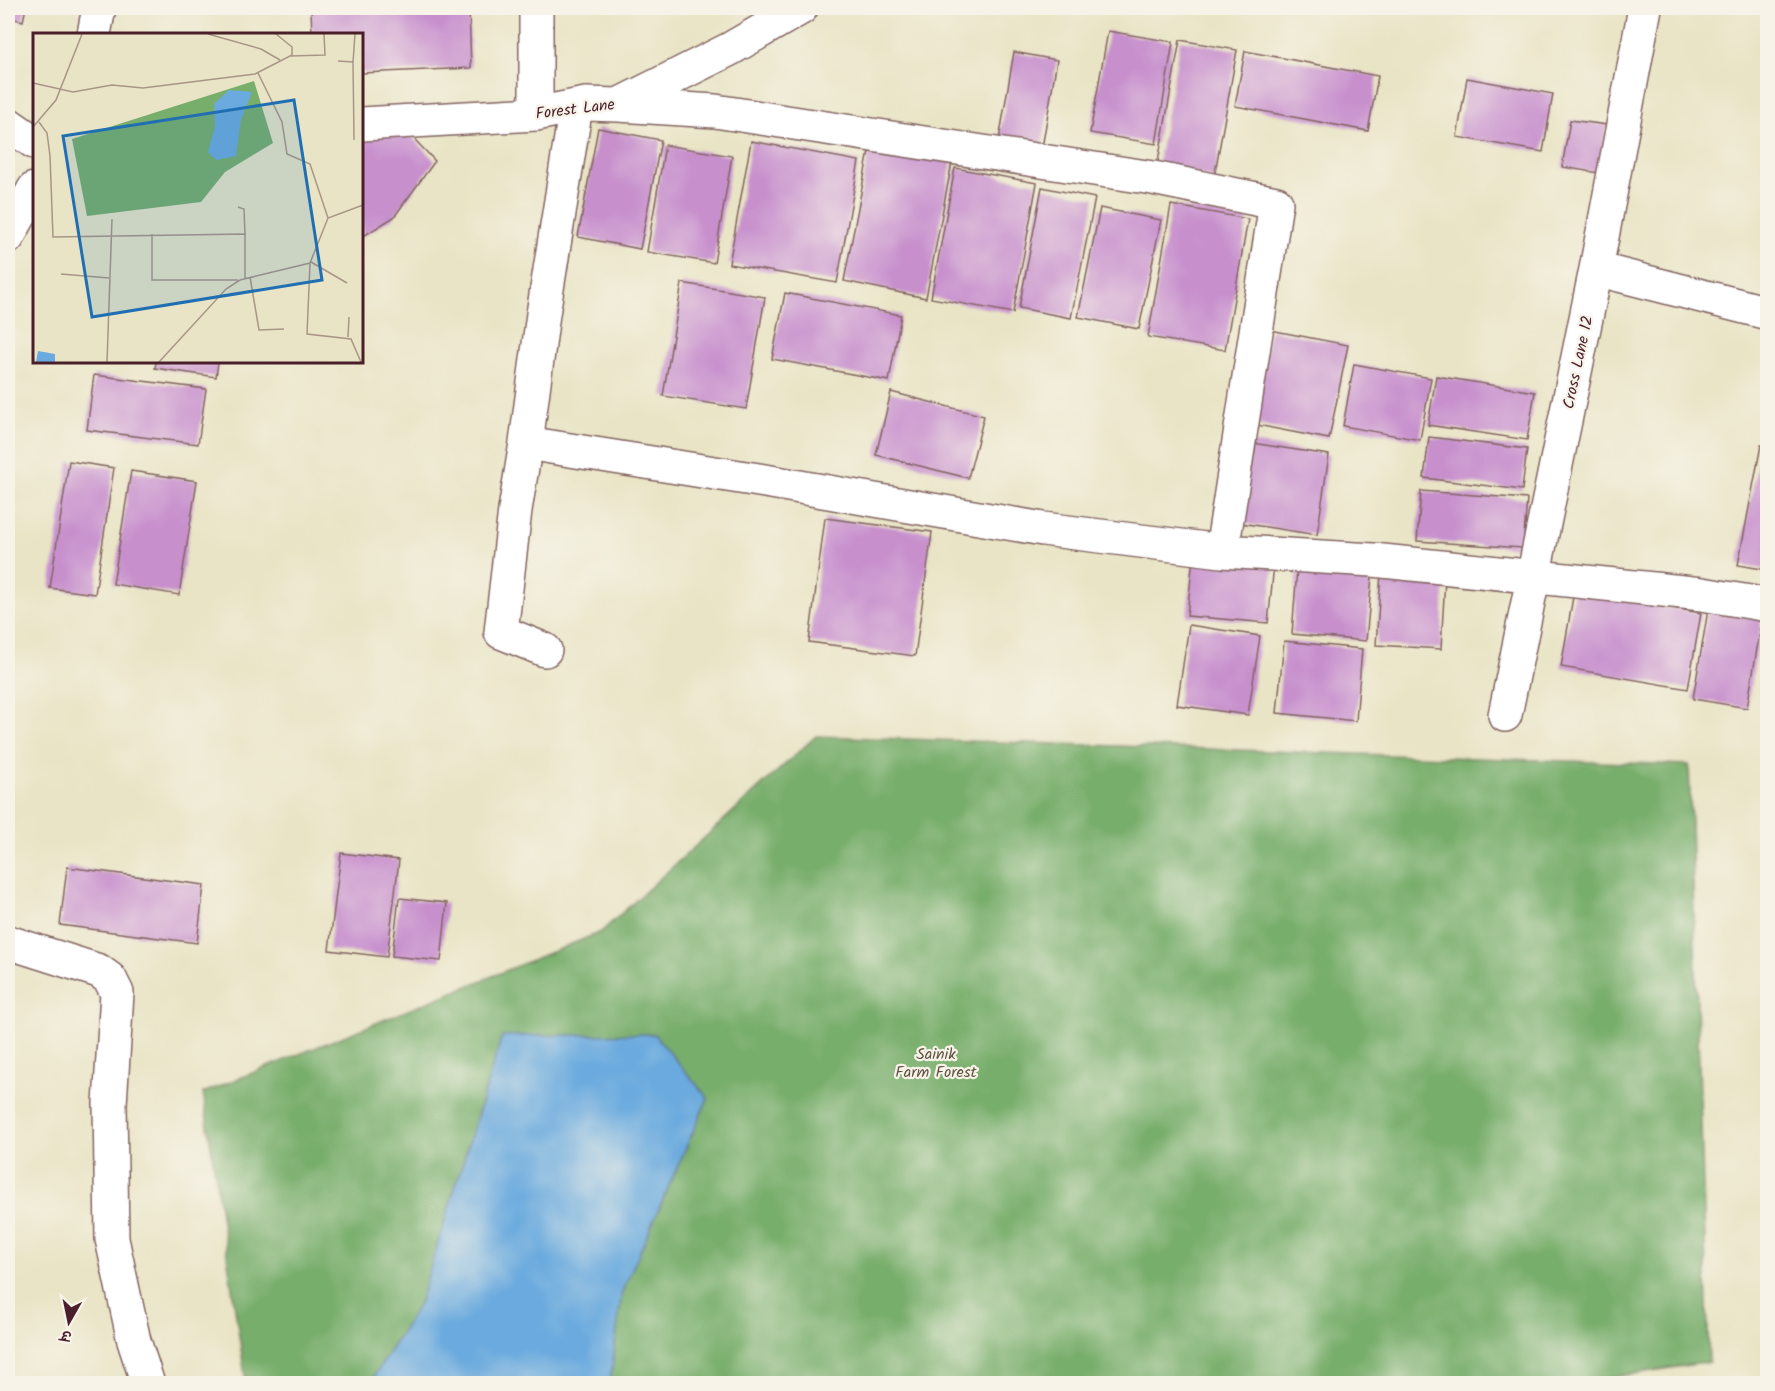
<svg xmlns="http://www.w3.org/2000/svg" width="1775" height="1391" viewBox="0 0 1775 1391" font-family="Kalam,'Playpen Sans Deva',sans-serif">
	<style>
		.forest { fill: #78ae6c; stroke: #61664c; stroke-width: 1.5 }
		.water { fill: #6baade; stroke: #5a6484; stroke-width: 1.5 }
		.building { fill: #c790cd }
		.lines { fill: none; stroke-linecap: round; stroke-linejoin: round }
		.minor-casing { stroke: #826461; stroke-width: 36 }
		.minor { stroke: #fff; stroke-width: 33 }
		.labels { text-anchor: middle; stroke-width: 4.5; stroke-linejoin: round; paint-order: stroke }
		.street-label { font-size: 16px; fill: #4a1f2b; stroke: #f7f3e8 }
		.park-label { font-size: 16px; fill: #605243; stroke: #f7f3e8 }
		.inset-road { fill: none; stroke: #a99587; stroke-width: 1.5 }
		.view { fill: #1f6fb2; fill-opacity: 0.15; stroke: #1f6fb2; stroke-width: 3 }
		.inset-edge { fill: none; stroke: #4a1f2b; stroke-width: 3 }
	</style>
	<rect width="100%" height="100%" fill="#f7f3e8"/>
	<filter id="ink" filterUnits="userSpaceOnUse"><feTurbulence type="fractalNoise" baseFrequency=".0167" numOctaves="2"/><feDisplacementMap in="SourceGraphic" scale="12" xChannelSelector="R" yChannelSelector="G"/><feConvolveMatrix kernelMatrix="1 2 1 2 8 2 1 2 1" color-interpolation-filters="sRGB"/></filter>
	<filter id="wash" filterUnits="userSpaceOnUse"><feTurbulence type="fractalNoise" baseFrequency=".008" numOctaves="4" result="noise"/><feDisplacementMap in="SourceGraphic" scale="24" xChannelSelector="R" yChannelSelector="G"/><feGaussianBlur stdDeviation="1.35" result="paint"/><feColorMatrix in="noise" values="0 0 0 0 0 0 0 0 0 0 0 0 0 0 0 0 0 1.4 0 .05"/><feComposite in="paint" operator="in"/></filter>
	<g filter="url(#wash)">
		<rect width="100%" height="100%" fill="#e9e4c5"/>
		<!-- forest -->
		<path class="forest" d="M816 736 1689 765 1709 1362 1569 1384 246 1383 203 1093 601 932Z"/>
		<!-- water -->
		<path class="water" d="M654 1034 708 1098 622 1292 610 1383H370L419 1304 502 1036Z"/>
		<g id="blocks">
			<!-- building -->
			<path class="building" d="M8 8H26L23 21 8 17Z
				M311 8H469L471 68 362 73V34H312Z
				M1108 31 1173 42 1156 144 1090 133Z
				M1180 40 1237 50 1214 178 1157 167Z
				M1245 51 1378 76 1368 131 1235 106Z
				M1014 52 1057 60 1041 154 998 146Z
				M1467 78 1553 94 1543 152 1457 137Z
				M1570 120 1607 125 1599 173 1562 167Z
				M402 126 435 161 394 217 362 237V129Z
				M598 128 661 140 640 249 578 237Z
				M751 141 859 161 837 283 729 264Z
				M665 145 732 156 714 263 647 252Z
				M870 146 952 162 926 298 844 281Z
				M955 168 1037 183 1013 313 931 298Z
				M1042 187 1095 198 1071 318 1019 308Z
				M1171 205 1248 219 1225 350 1148 337Z
				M1100 208 1161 220 1139 329 1078 317Z
				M682 283 765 297 746 409 663 396Z
				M785 293 901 315 889 381 772 359Z
				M1270 330 1348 345 1329 439 1252 424Z
				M156 362H218L216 377 155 368Z
				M1354 364 1431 378 1420 440 1343 426Z
				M94 375 206 389 198 444 87 430Z
				M1436 376 1535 392 1527 440 1428 425Z
				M891 392 984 416 968 478 876 455Z
				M1429 437 1527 449 1522 490 1424 478Z
				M1246 442 1329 455 1317 535 1234 522Z
				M1761 445 1768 446V570L1738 565Z
				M69 461 114 468 95 594 50 588Z
				M131 471 197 481 179 595 113 584Z
				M1421 491 1527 499 1523 548 1417 541Z
				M825 518 932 532 915 656 809 642Z
				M1193 557 1274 565 1268 623 1187 616Z
				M1297 569 1372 576 1366 641 1292 634Z
				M1381 573 1445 578 1441 649 1376 645Z
				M1574 591 1701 613 1688 689 1561 667Z
				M1708 610 1762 619 1747 708 1693 699Z
				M1189 625 1260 636 1248 715 1177 705Z
				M1284 641 1362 649 1356 721 1277 713Z
				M341 853 399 860 387 957 329 950Z
				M67 867 204 885 197 943 60 925Z
				M399 898 447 903 441 961 392 956Z"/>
		</g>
	</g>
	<g filter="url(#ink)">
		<use href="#blocks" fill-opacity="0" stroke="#826461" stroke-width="1.5"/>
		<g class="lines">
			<!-- minor casing -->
			<g class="minor-casing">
				<path id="minor" d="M536 8V114
					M94 34 99 8
					M618 105 715 111 1153 178 1276 203 1222 551
					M576 106 543 314 526 443 765 481 1043 529 1222 551 1373 560 1702 594 1768 605
					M8 124 34 142
					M362 124 536 114 586 104 618 105 730 49 801 8
					M8 237 34 189
					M1596 269 1768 313
					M526 443 515 510 501 632 545 650
					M1505 715 1596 269 1645 8
					M8 942 99 971 110 979 117 993 110 1104 112 1239 134 1341 148 1384"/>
			</g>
			<!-- minor -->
			<use href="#minor" class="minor"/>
		</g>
	</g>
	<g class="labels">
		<!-- street labels -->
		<g class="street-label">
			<text transform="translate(575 108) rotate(-7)" y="6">Forest Lane</text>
			<text transform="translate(1577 362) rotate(-78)" y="6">Cross Lane 12</text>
		</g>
		<!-- park labels -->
		<g class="park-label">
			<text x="936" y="1059">Sainik<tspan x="936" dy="18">Farm Forest</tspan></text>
		</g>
	</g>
	<!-- overview -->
	<g transform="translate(33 33)">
		<rect width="330" height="330" fill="#e9e4c5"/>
		<path d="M221 48 240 110 192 139 168 169 54 183 39 106Z" fill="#78ae6c"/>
		<path d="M196 57 219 59 208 87 203 123 183 127 175 119 182 93 181 71ZM5 318 22 321V329H3Z" fill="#6baade"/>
		<path class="inset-road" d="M175 1 228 16 247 27M257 23 292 22 291 1M305 28 320 29 321 107M320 29 322 1M225 40 249 89 254 121 277 131 295 185M0 50 40 59 79 52 110 55 222 41 259 22V14L243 1M6 89 14 100 17 123 20 204 212 201V246M0 94 23 67 49 1M205 174 211 176 212 201M119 201V247H205M278 229 314 250M277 230 274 301 318 306 328 329M28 241 76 245M217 244 226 297 251 296M315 304 316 284M74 329 79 186M126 329 193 256 207 247 277 230 295 185 330 172"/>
		<path class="view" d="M261 67 289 247 59 284 30 103Z"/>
		<rect width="330" height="330" class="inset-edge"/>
	</g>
	<!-- margin -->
	<rect width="1775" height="1391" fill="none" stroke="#f7f3e8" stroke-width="30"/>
	<!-- north arrow -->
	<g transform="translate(69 1322) rotate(189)" stroke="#f7f3e8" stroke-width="4.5" paint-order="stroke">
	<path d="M0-4.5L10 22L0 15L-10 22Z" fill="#4a1f2b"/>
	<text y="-9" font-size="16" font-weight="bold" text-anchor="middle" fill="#4a1f2b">उ</text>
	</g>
</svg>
